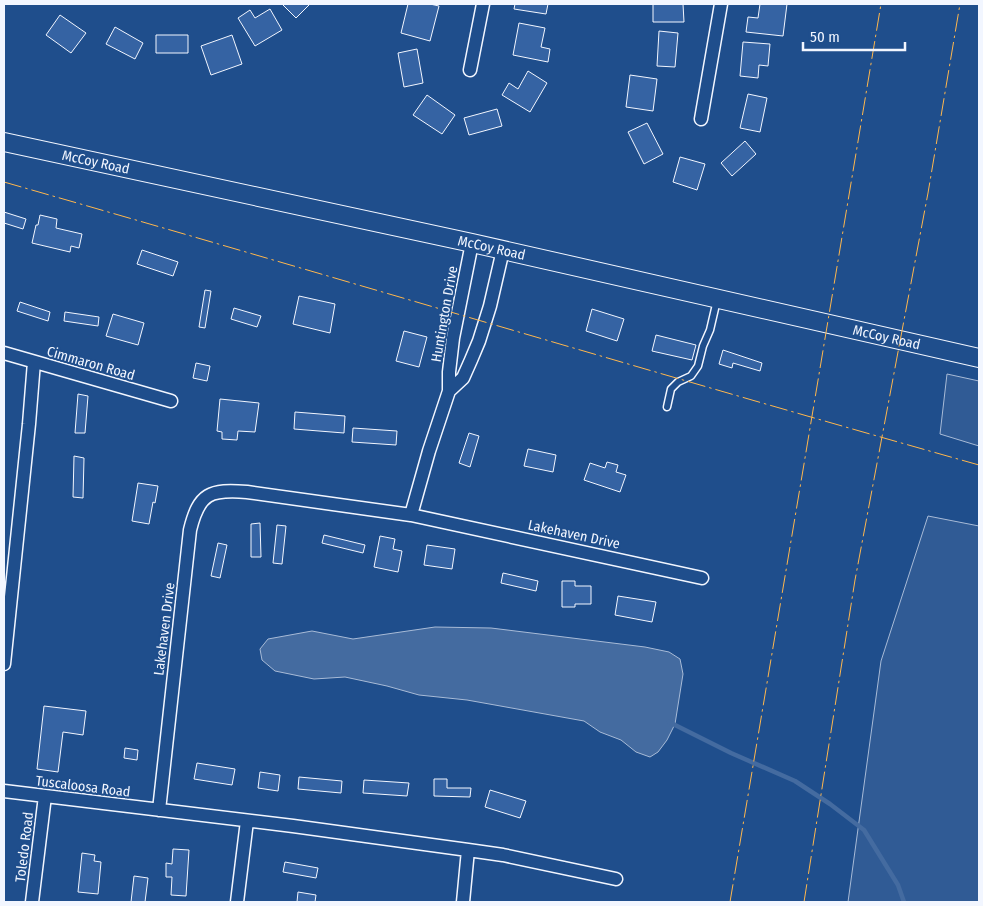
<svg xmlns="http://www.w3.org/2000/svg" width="983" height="906" viewBox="0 0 983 906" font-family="'Fira Sans Condensed',sans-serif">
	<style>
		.built { fill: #305b95; stroke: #a8bbd7 }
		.water { fill: #446ba0; stroke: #a8bbd7 }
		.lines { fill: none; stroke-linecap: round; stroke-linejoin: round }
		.stream { stroke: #446ba0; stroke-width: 4.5 }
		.building { fill: #3563a3; stroke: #f2f6ff }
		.service-casing { stroke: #f2f6ff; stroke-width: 9 }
		.minor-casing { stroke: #f2f6ff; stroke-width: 15 }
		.secondary-casing { stroke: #f2f6ff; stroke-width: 20 }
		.service { stroke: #1f4e8c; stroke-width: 6 }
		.minor { stroke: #1f4e8c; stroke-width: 12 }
		.secondary { stroke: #1f4e8c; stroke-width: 18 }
		.power { stroke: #ffb74d; stroke-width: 1; stroke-dasharray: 18 4 2.5 4; stroke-linecap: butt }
		.labels { text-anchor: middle; stroke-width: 4; stroke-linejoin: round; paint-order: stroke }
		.street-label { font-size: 14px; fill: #f2f6ff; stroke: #1f4e8c }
	</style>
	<rect width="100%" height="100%" fill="#1f4e8c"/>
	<!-- built -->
	<path class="built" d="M947 374 979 381V446L940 434Z
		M928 516 979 526V902H848L881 661Z"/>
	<!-- water -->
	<path class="water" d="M435 627 491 628 645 647 669 652 680 659 683 674 675 724 667 740 658 752 650 757 636 752 621 740 600 732 584 721 467 700 419 695 387 686 345 677 314 679 275 671 262 660 260 649 268 639 312 631 353 639Z"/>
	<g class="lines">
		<!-- stream -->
		<path class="stream" d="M669 722 731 753 795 781 830 804 864 830 898 885 904 902"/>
	</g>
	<!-- building -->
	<path class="building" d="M282 4H310L296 18Z
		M408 4H430L439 6 430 41 401 33Z
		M515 4H548L546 14 514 9Z
		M653 4H683L684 22H653Z
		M760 4H787L783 36 746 32 748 17 758 18Z
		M270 9 282 30 255 46 238 18 250 10 255 18Z
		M60 15 86 33 71 53 46 35Z
		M519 23 545 28 541 47 550 49 548 62 513 55Z
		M115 27 143 43 135 59 106 44Z
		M659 31 678 33 675 67 657 66Z
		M156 35H188V53H156Z
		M232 35 242 64 211 75 201 46Z
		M743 42 770 44 768 66 759 65 758 78 740 76Z
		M417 49 423 83 404 87 398 53Z
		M528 71 547 83 530 112 502 95 509 83 518 89Z
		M630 75 657 79 653 111 626 107Z
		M748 94 767 98 760 132 740 128Z
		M427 95 455 115 442 134 413 115Z
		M497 109 502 126 469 135 464 118Z
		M647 123 663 154 644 164 628 132Z
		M745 141 756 154 732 176 721 163Z
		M680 157 705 164 697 190 673 182Z
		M4 212 26 219 23 229 4 223Z
		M40 215 57 219 56 228 82 234 79 248 71 246 70 252 32 243 36 225H38Z
		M142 250 178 262 173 276 137 264Z
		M205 290 211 291 205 328 199 327Z
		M299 296 335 304 330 333 293 324Z
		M20 302 50 312 48 321 17 311Z
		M234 308 261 316 257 327 231 319Z
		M592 309 624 319 617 341 586 331Z
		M65 312 99 317 98 326 64 321Z
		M113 314 144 323 138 345 106 336Z
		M404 331 427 337 419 367 396 361Z
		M656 335 696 345 692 360 652 351Z
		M723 350 762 363 760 371 733 363 732 368 719 364Z
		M196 363 210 366 207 381 193 378Z
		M78 394 88 396 85 433H75Z
		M220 399 259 403 255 432 238 431 237 440 222 439V432L217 431Z
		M295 412 345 416 344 433 294 429Z
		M353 428 397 431 396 445 352 442Z
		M469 433 479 436 470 467 459 463Z
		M528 449 556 455 553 472 524 466Z
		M74 456 84 458 83 498 73 497Z
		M607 462 618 465 616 472 626 475 620 492 584 480 590 463 605 468Z
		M138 483 158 486 155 503 153 502 149 524 132 521Z
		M260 523 261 557H251V524Z
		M277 525 286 526 282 564 273 563Z
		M324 535 365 545 363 553 322 543Z
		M380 536 395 539 393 549 402 551 398 572 374 567Z
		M218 543 227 545 220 578 211 576Z
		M427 545 455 549 452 569 424 565Z
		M503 573 538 581 536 591 501 583Z
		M562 581H575V586H591V604H575V607H562Z
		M618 596 656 602 652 622 615 615Z
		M44 706 86 711 83 735 63 732 58 772 37 769Z
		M125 748 138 750 137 760 124 758Z
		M197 763 235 769 232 785 194 779Z
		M260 772 280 775 278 791 258 788Z
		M299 777 342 781 341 793 298 789Z
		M434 779H447V788H471L470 797 434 796Z
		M364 780 409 783 407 796 363 793Z
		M490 790 526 801 520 818 485 807Z
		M173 849 189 850 186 896 171 895 172 877H166V863L172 864Z
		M82 853 95 855 94 861 101 862 98 894 78 892Z
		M285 862 318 868 316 878 283 872Z
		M134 876 148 878 145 902H131Z
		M298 892 316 895 315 902H297Z"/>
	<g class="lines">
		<!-- service casing -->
		<g class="service-casing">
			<path id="service" d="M667 407 671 389 678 382 691 376 698 366 703 346 710 330 717 300"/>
		</g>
		<!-- minor casing -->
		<g class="minor-casing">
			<path id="minor" d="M470 70 483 4
				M701 119 721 4
				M4 353 171 401
				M449 391 463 378 471 360 479 341 490 306 503 250
				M411 515 429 451 449 391V372L453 338 472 243
				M4 664 29 424 34 362
				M4 791 293 826 468 850 503 855 616 879
				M159 810 190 530C199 493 210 489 247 492L411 515 702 578
				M32 902 45 796
				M237 902 247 821
				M463 902 468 850"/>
		</g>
		<!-- secondary casing -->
		<g class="secondary-casing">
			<g id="secondary">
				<path id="s1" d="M4 142 472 243 979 358"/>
			</g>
		</g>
		<!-- service -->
		<use href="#service" class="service"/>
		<!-- minor -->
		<use href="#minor" class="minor"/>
		<!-- secondary -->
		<use href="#secondary" class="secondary"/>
		<!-- power -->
		<path class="power" d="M4 182C329 275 653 373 979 465
			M730 902 804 464 881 4
			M804 902 855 580 928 193 960 4"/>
	</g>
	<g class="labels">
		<!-- street labels -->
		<g class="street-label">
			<text dy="5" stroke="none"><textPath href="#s1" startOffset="94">McCoy Road</textPath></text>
			<text dy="5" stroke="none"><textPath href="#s1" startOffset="499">McCoy Road</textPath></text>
			<text transform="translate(444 314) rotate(-80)" y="5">Huntington Drive</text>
			<text dy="5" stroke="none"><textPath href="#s1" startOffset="904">McCoy Road</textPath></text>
			<text transform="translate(91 363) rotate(16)" y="5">Cimmaron Road</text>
			<text transform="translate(574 534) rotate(12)" y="5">Lakehaven Drive</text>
			<text transform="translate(164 629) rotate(-83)" y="5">Lakehaven Drive</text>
			<text transform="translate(83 786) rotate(7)" y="5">Tuscaloosa Road</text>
			<text transform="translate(24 847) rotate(-83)" y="5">Toledo Road</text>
		</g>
	</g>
	<!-- border -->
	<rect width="983" height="906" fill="none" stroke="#f2f6ff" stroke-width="10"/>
	<!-- scale -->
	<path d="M803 42v8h102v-8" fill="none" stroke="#f2f6ff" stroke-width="2.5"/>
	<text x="810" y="42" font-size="15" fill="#f2f6ff" stroke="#1f4e8c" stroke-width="4" paint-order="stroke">50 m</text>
</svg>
